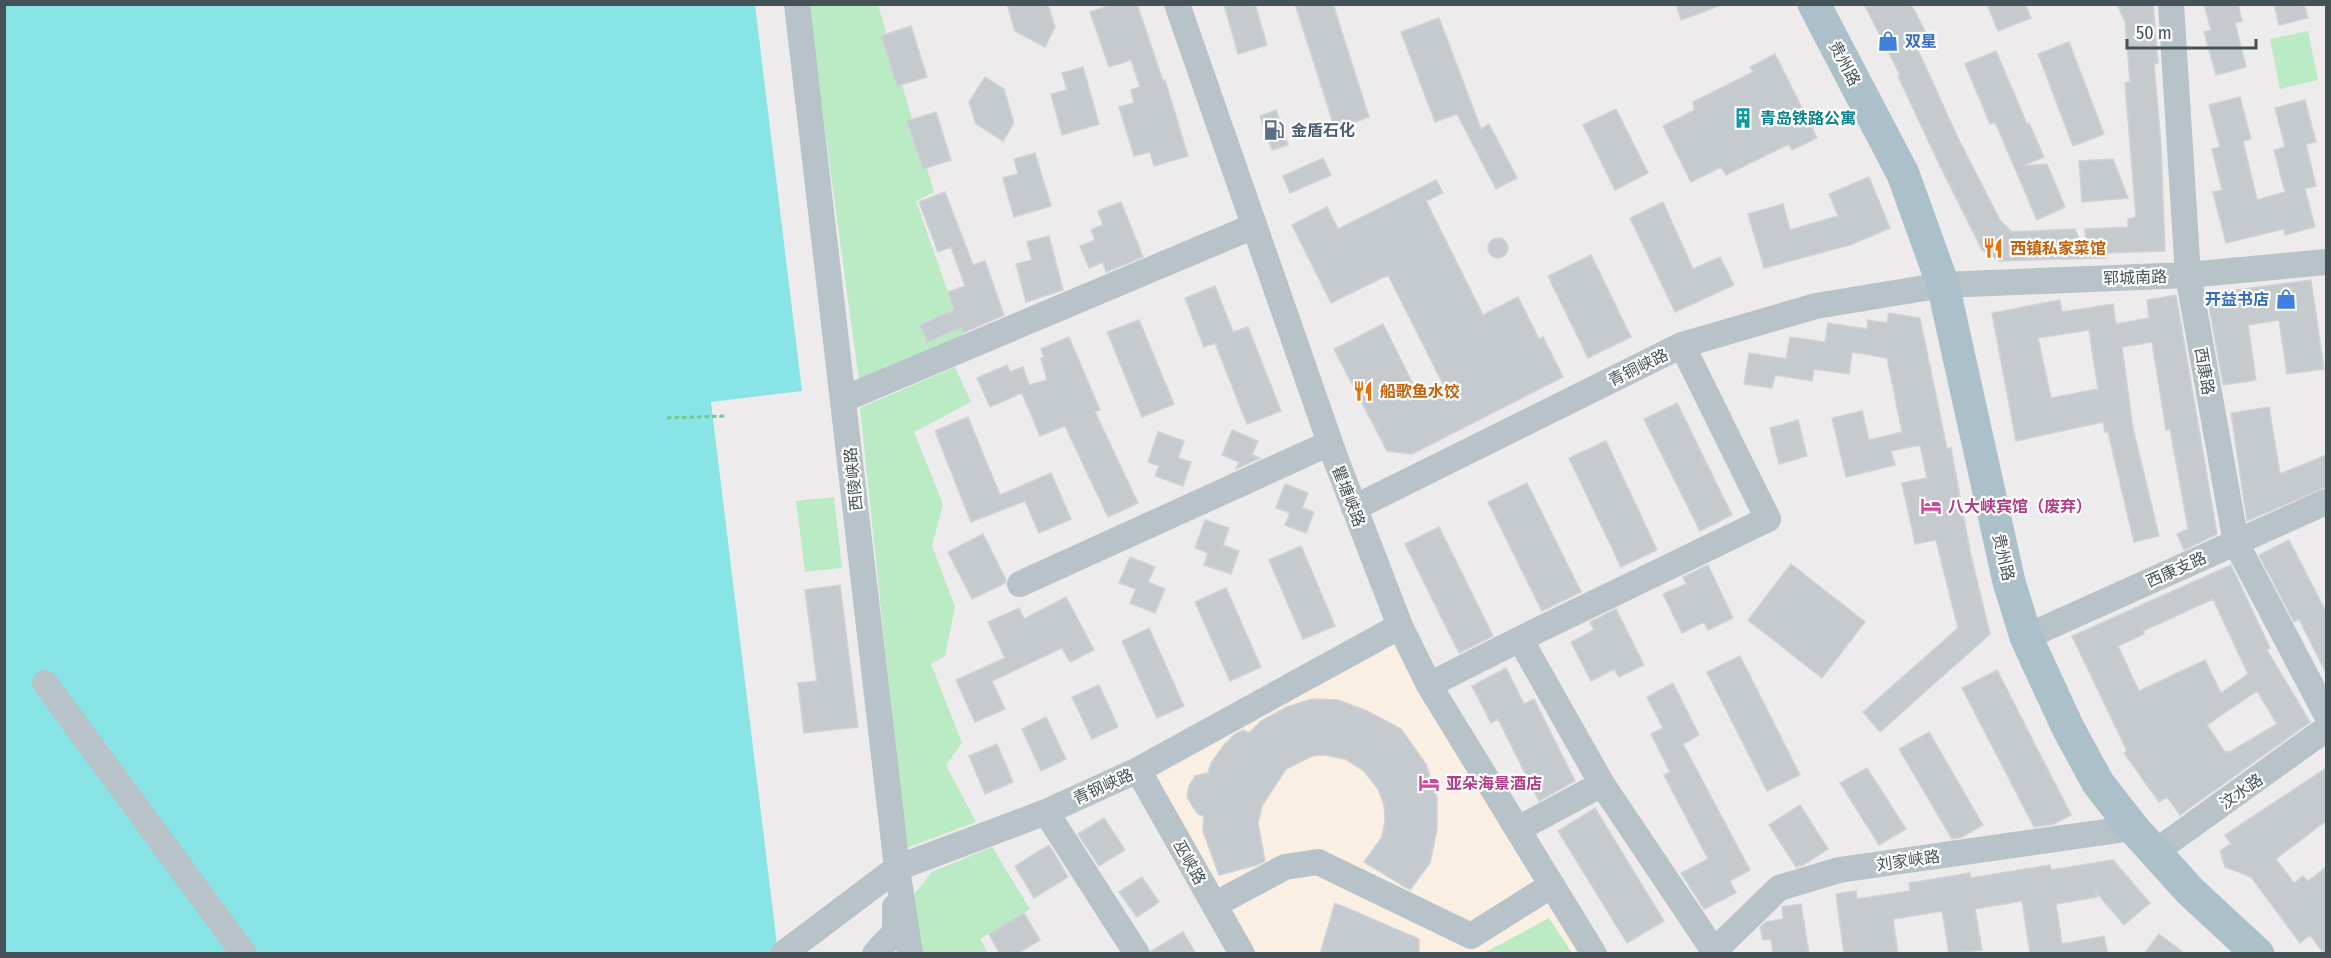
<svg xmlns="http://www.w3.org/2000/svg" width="2331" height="958" viewBox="0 0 2331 958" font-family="'Fira Sans Condensed','Noto Sans SC',sans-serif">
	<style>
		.commercial { fill: #faefe3 }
		.green { fill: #baebc4 }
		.water { fill: #89e4e6 }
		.building { fill: #c5cace; stroke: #cfd3d7; stroke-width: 1.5; fill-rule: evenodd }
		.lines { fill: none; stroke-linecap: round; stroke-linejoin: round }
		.path { stroke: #74c78f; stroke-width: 3; stroke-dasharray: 4.5 3; stroke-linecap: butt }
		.minor { stroke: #b7c3c8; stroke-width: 26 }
		.major { stroke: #acc0ca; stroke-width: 33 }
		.labels { text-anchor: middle; stroke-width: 4.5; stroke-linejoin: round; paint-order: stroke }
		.shop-label { font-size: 16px; font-weight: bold; fill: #366cbe; stroke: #fff; text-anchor: start }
		.street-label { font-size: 16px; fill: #455258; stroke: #fff }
		.culture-label { font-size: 16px; font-weight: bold; fill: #0d838f; stroke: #fff; text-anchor: start }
		.service-label { font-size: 16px; font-weight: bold; fill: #4e5e75; stroke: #fff; text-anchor: start }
		.food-label { font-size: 16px; font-weight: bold; fill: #c56008; stroke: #fff; text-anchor: start }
		.hotel-label { font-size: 16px; font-weight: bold; fill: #b23c85; stroke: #fff; text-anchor: start }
	</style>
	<rect width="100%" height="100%" fill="#eeebec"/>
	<!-- commercial -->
	<path class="commercial" d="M1392 643 1582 953H1250L1154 778Z"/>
	<!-- green -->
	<path class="green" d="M808 5H878L934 192 916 201 964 338 859 381Z
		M2308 31 2318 80 2280 89 2270 39Z
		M955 367 971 402 914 432 943 504 932 546 955 607 945 656 931 664 962 743 946 765 976 822 906 848 860 408Z
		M834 497 842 568 805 572 796 501Z
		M992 847 1030 909 980 939 988 953H921L914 894 932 872Z
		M1549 918 1572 953H1484Z"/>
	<!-- water -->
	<path class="water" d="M5 5H755L802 391 711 402 778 953 5 954Z"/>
	<!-- building -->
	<path class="building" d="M1007 4H1048L1055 27 1045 47 1015 31Z
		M1113 4H1137L1163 81 1165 80 1188 156 1154 166 1150 152 1134 156 1119 107 1134 103 1131 90 1140 87 1131 60 1109 67 1090 12Z
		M1224 4H1255L1267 45 1238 54Z
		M1295 4H1333L1369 117 1335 129Z
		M1676 4H1719V6L1681 20Z
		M1864 4H1911L1927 35 1914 41 1958 138 2000 220 2011 231 2009 232 2075 229 2087 257 2085 229 2128 227V219L2136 217 2125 83 2130 82 2125 22 2117 4H2153L2158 63 2154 64 2161 145 2165 251 2106 253V258L2000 261 1982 250 1940 166 1898 76 1900 75Z
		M1987 4H2025L2031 18 1998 31Z
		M2204 4H2238L2242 21 2235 23 2246 67 2216 75 2204 32 2211 30Z
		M2274 4H2304L2308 18 2279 25Z
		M1439 18 1481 129 1489 124 1517 178 1496 189 1457 114 1435 122 1401 32Z
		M911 26 927 77 897 86 881 36Z
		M2069 42 2104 134 2073 146 2038 54Z
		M1996 51 2027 124 2029 123 2044 157 2022 166 2047 164 2065 207 2037 220 1995 122 1990 124 1965 64Z
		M1775 54 1817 138 1792 150 1789 144 1726 175 1721 167 1691 182 1663 126 1694 110 1693 102 1753 72 1750 67Z
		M1083 67 1099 124 1062 135 1051 94 1067 90 1062 73Z
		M985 77 1004 89 1014 123 1003 141 976 124 969 102Z
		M2240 97 2251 139 2243 141 2257 200 2285 192 2274 150 2285 147 2275 108 2305 100 2316 142 2306 144 2316 186 2305 189 2315 227 2285 235 2284 229 2226 243 2213 192 2222 190 2212 149 2220 147 2209 105Z
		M1616 109 1648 173 1615 190 1583 125Z
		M1276 110 1288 145 1272 150 1260 116Z
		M936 112 951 160 923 169 907 121Z
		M1035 153 1051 206 1014 217 1003 178 1018 174 1014 159Z
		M1323 158 1331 175 1290 193 1283 176Z
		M2113 159 2128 198 2082 202 2079 161Z
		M1869 177 1890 228 1850 245 1764 268 1748 214 1783 204 1790 230 1838 216 1829 194Z
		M1436 180 1443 193 1426 201 1483 315 1518 297 1539 339 1543 337 1563 377 1412 454 1387 451 1334 349 1383 324 1421 400 1445 388 1388 275 1331 303 1292 225 1327 207 1338 229Z
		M945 192 973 265 985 261 1004 315 963 333 961 328 927 342 920 325 954 310 948 292 965 286 951 247 938 252 919 202Z
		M1121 202 1143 257 1106 272 1103 262 1089 268 1080 246 1095 240 1091 230 1103 225 1098 211Z
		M1663 202 1693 269 1720 257 1734 285 1675 312 1630 218Z
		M1049 236 1063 290 1026 302 1016 264 1032 260 1027 242Z
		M1488 248a10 10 0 1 1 20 0a10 10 0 1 1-20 0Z
		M1591 255 1631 337 1588 358 1548 276Z
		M2311 280 2324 369 2287 374 2279 320 2248 325 2256 380 2223 385 2207 294Z
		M1215 286 1233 332 1248 327 1281 411 1247 424 1215 343 1204 347 1185 298Z
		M2176 295 2217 534 2184 550 2177 534 2188 529 2170 429 2166 430 2152 342 2122 347 2133 428 2159 536 2134 542 2108 432H2105L2103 422 2016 441 1992 313 2060 300 2062 312 2113 304 2116 324 2149 318 2147 300ZM2089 330 2098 389 2051 398 2038 338Z
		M1889 313 1920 318 1947 449 1951 448 1970 551 1990 634 1880 732 1863 712 1958 628 1936 540 1915 544 1902 483 1927 478 1920 445 1891 451 1895 465 1846 477 1832 418 1862 411 1869 440 1902 432 1887 358 1852 352 1849 374 1814 369 1812 381 1775 375 1772 388 1744 384 1749 353 1786 359 1790 337 1825 342 1828 323 1867 329 1868 320 1887 323Z
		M1139 320 1174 404 1142 417 1107 332Z
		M1069 337 1100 410 1095 412 1138 503 1108 517 1065 426 1040 436 1022 393 990 407 977 378 1007 365 1010 372 1023 367 1029 385 1047 380 1041 358 1044 357 1041 349Z
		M1677 403 1732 515 1700 531 1644 419Z
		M2269 407 2280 474 2326 455V487L2247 521 2231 413Z
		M968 417 1000 495 1051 473 1071 519 1039 533 1025 501 971 522 935 431Z
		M1798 420 1807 456 1779 464 1770 428Z
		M1232 430 1258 441 1252 455 1260 458 1236 469 1239 462 1222 455Z
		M1158 432 1184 441 1178 458 1191 462 1183 486 1155 476 1159 466 1148 462Z
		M1606 441 1657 550 1621 567 1569 458Z
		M1527 483 1581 592 1542 611 1488 502Z
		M1285 484 1308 493 1302 508 1314 512 1306 533 1285 525 1290 513 1276 508Z
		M1205 520 1229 528 1223 545 1239 551 1231 574 1204 565 1208 553 1195 548Z
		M1439 527 1493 636 1459 653 1405 544Z
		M983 534 1006 580 1005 583 972 599 948 552Z
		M2289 540 2326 612V673L2299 619 2294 622 2259 555Z
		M1301 546 1335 626 1303 639 1269 560Z
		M1130 557 1155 567 1148 582 1165 589 1155 613 1130 603 1136 589 1119 583Z
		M1791 564 1865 622 1822 678 1748 620Z
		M1708 565 1733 618 1708 630 1704 622 1682 633 1663 594 1686 584 1683 577Z
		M2231 565 2270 648 2267 650 2310 722 2180 815 2167 797 2159 802 2124 753 2127 751 2072 636ZM2213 599 2248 674 2221 693 2205 660 2139 691 2118 646 2144 634 2143 631ZM2257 691 2277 724 2228 753 2227 751 2225 752 2207 725Z
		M840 585 858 727 804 733 798 683 817 681 805 590Z
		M1226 588 1261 667 1230 681 1195 602Z
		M1066 597 1094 650 1070 662 1062 648 992 681 1005 709 975 722 956 680 1005 658 988 622 1019 608 1024 619Z
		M1616 609 1644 665 1619 677 1614 669 1591 681 1571 642 1594 630 1590 622Z
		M1149 628 1184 706 1157 718 1122 641Z
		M1740 656 1800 775 1767 791 1707 672Z
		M1506 668 1524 704 1534 699 1575 781 1539 801 1498 719 1491 723 1472 686Z
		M1997 670 2071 815 2054 824 2034 827 1962 688Z
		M1673 683 1699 735 1683 744 1750 870 1730 881 1736 893 1704 909 1681 873 1708 859 1664 775 1670 772 1651 734 1663 728 1647 697Z
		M1099 685 1118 727 1092 739 1072 697Z
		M1312 699 1338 700 1367 711 1401 729 1426 764 1437 798V829L1430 863 1410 890 1364 862 1382 837 1385 821 1384 805 1378 789 1364 771 1345 759 1324 755 1312 756 1286 769 1262 806 1258 823 1265 861 1257 865 1219 875 1203 831 1204 816 1198 814 1193 807 1187 796 1189 786 1195 776 1208 773 1211 763 1224 745 1235 734 1243 730 1249 733 1261 721 1287 707Z
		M1046 717 1066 759 1041 771 1022 729Z
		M1929 732 1983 825 1962 837 1952 839 1899 749Z
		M997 744 1013 782 985 794 969 756Z
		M1867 768 1906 829 1879 845 1840 783Z
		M2326 768V821L2276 859 2294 883 2303 876 2308 881 2326 867V954H2324L2310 935 2300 943 2251 877 2225 867 2220 851 2231 844 2225 835Z
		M1800 805 1828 849 1803 865 1796 867 1769 825Z
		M1595 808 1664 921 1627 943 1558 831Z
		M1104 818 1125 850 1099 866 1078 834Z
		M1049 845 1068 877 1034 898 1015 866Z
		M2113 860 2150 903 2124 925 2096 892 2097 897 2056 904 2062 944 2104 936 2108 954H2030L2022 901 1975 909 1982 950 1949 954 1942 911 1893 919 1898 954H1844L1836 894 1856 891 1857 899 1910 891 1909 883 1970 873V878L2050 865 2051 870Z
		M1142 877 1159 902 1137 917 1119 892Z
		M1335 903 1419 939V954H1320Z
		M1801 904 1809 954H1773L1771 939 1763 940 1760 927 1766 922 1783 919 1782 907Z
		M1024 913 1040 940 1017 954H1000L989 934Z
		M1183 932 1196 954H1152L1151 951Z
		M2159 934 2185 954H2144Z"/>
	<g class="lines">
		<!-- path -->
		<path class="path" d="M667 418 725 416"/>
		<!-- minor -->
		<path class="minor" d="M797 4 897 868 910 954
			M1177 4 1336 460 1400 626 1429 685 1594 954
			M2171 4 2188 275 2236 543 2326 714
			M844 399 1254 226
			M1354 508 1682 345 1816 306 1943 285 2188 275 2326 262
			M1020 584 1330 443
			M2026 637 2326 502
			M1520 639 1602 784 1714 951
			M45 683 244 954
			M1429 685 1520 639 1768 519 1682 345
			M1138 770 1242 954
			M1046 812 1137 954
			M1518 829 1602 784
			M2155 852 2326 729
			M1214 905 1285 867 1318 862 1471 936 1552 885
			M783 954 897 868 1046 812 1138 770 1400 626
			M875 954C894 930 896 942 895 907
			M1711 954 1779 888 1839 870 2133 828"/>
		<!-- major -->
		<path class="major" d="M1814 4 1903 174 1943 285 2009 582 2026 637 2068 728 2098 783 2133 828 2190 891 2258 954"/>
	</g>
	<!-- icons -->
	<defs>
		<g id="shop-bare" transform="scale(1.62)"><path d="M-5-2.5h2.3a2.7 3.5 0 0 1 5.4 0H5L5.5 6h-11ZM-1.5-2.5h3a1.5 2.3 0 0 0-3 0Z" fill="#3f7fe0" stroke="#fff" stroke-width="2.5" paint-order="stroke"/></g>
		<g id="building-bare" transform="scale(1.62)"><path d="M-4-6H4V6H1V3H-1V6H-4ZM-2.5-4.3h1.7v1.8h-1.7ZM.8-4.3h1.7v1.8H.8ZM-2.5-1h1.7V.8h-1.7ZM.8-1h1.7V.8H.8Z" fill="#0f9aa8" stroke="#fff" stroke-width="2.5" paint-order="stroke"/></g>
		<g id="fuel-bare" transform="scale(1.62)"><path d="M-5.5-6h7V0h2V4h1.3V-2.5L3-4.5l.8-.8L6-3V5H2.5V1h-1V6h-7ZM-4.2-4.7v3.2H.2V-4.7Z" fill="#5c6f8a" stroke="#fff" stroke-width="2.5" paint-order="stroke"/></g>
		<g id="restaurant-bare" transform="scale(1.62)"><path d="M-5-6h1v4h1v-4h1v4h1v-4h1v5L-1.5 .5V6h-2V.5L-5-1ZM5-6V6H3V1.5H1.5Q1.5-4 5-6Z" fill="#e8710a" stroke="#fff" stroke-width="2.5" paint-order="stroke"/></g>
		<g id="hotel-bare" transform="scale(1.62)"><path d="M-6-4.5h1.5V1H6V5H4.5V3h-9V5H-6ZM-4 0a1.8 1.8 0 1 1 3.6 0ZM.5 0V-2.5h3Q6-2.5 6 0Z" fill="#d1479c" stroke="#fff" stroke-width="2.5" paint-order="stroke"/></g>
	</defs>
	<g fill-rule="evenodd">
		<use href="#shop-bare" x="1888" y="41"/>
		<use href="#building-bare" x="1743" y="118"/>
		<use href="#fuel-bare" x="1274" y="130"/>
		<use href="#restaurant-bare" x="1993" y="248"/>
		<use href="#shop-bare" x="2286" y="299"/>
		<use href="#restaurant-bare" x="1363" y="391"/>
		<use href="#hotel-bare" x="1931" y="506"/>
		<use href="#hotel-bare" x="1429" y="783"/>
	</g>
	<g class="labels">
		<!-- shop labels -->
		<g class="shop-label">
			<text x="1905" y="47">双星</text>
			<text x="2269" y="305" text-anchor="end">开益书店</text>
		</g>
		<!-- street labels -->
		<g class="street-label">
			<text transform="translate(1845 63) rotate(62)" y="6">贵州路</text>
			<text transform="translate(2135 277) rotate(-2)" y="6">郓城南路</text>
			<text transform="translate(1638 367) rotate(-26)" y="6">青铜峡路</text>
			<text transform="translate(2205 371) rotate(80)" y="6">西康路</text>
			<text transform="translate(853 479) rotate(-96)" y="6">西陵峡路</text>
			<text transform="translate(1349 496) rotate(69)" y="6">瞿塘峡路</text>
			<text transform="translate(2004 557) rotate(77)" y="6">贵州路</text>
			<text transform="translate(2176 569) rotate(-24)" y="6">西康支路</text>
			<text transform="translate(1103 786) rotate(-24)" y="6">青钢峡路</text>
			<text transform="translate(2241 791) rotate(-35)" y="6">汶水路</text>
			<text transform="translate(1908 860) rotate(-8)" y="6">刘家峡路</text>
			<text transform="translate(1190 862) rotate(61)" y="6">巫峡路</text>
		</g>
		<!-- culture labels -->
		<g class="culture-label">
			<text x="1760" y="124">青岛铁路公寓</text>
		</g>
		<!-- service labels -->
		<g class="service-label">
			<text x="1291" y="136">金盾石化</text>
		</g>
		<!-- food labels -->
		<g class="food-label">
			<text x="2010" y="254">西镇私家菜馆</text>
			<text x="1380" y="397">船歌鱼水饺</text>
		</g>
		<!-- hotel labels -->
		<g class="hotel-label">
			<text x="1948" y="512">八大峡宾馆（废弃）</text>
			<text x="1446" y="789">亚朵海景酒店</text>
		</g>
	</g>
	<!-- border -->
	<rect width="2331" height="958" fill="none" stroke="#455258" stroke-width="12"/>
	<!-- scale -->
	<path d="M2127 39v9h129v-9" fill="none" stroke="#455258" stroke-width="3"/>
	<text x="2136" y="39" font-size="18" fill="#455258" stroke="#ffffff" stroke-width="4.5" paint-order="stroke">50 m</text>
</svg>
